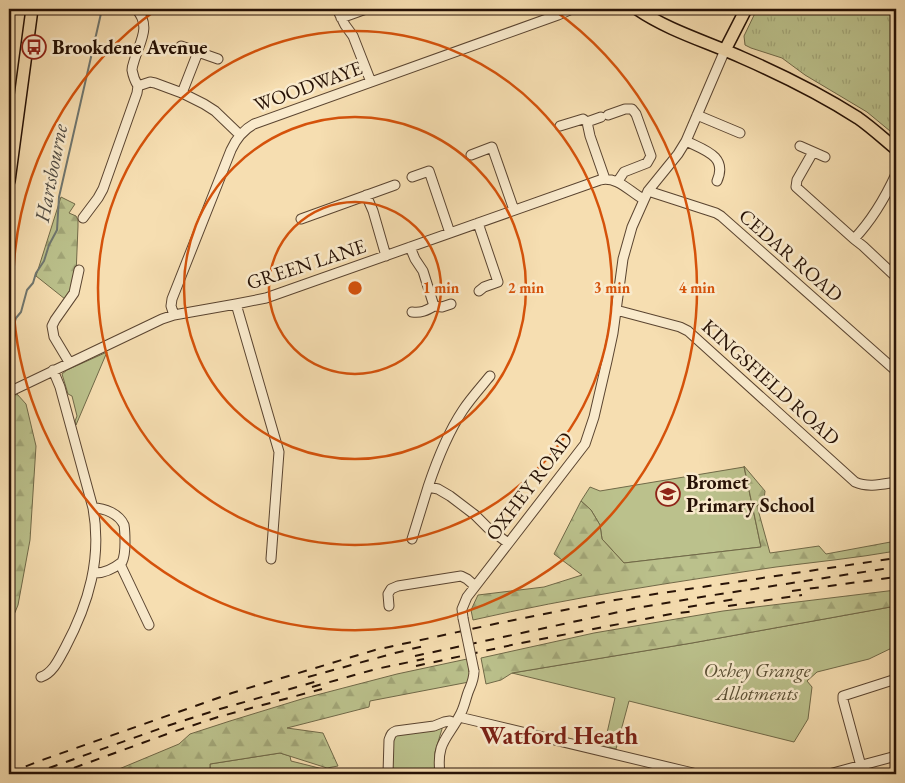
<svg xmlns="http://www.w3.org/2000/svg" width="905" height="783" viewBox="0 0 905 783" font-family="'EB Garamond',serif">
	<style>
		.green { fill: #bbc18c; stroke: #706948 }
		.forest { fill: url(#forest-firs); stroke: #706948 }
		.park { fill: url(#park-tufts); stroke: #706948 }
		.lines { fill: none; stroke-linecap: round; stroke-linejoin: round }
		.stream { stroke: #6f766f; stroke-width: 2 }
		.minor-casing { stroke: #5a4430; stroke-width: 11 }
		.major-casing { stroke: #261105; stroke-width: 14 }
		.minor { stroke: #f9eacc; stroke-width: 9 }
		.major { stroke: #f6deb1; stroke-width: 11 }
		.rail { stroke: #261105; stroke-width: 2; stroke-dasharray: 9 9; stroke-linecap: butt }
		.minor-bridge-casing { stroke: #5a4430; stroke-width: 11; stroke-linecap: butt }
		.minor-bridge { stroke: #f9eacc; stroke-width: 9 }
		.ring { fill: none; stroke: #d5520b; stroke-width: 2.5 }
		.labels { text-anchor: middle; stroke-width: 5; stroke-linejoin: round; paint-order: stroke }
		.poi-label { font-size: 20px; font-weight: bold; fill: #261105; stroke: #f9eacc; text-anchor: start }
		.street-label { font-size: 20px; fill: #261105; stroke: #f9eacc }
		.park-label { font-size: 20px; font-style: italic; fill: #5a4f34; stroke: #f9eacc }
		.water-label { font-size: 21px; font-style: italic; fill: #514c43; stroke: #f9eacc }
		.district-label { font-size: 25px; font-weight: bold; fill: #7a1f14; stroke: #f9eacc }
		.centre { fill: #d5520b; stroke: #f9eacc; stroke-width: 2.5 }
		.ring-label { font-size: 15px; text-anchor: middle; font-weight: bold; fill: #d5520b; stroke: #f9eacc; stroke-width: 5; stroke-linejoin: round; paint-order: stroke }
	</style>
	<defs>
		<pattern id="forest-firs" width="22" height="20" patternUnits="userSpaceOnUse" patternTransform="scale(1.25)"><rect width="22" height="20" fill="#bbc18c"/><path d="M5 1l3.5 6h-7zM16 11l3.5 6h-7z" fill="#a1a577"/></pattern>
		<pattern id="park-tufts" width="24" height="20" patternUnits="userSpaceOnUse" patternTransform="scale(1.25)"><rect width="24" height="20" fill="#bbc18c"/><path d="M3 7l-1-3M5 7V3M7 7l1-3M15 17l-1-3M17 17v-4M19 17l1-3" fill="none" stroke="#a1a577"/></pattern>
	</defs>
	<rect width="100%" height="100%" fill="#f6deb1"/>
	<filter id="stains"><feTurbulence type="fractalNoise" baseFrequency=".004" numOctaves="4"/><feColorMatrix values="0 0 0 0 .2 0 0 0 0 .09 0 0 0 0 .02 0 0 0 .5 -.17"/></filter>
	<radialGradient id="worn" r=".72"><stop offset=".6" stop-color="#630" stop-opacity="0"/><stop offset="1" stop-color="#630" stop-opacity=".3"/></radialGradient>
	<!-- green -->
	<path class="green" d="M107 352 76 425 75 421 77 416 72 396 68 394 62 374 67 370Z
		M744 467 761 547 624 563 602 539 600 525 591 510 581 501 590 487 600 491Z
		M896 606V646L869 659 817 672 807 681 812 687 808 719 794 742 629 701 616 749 604 746 615 698 512 673 692 643Z
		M442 727V729L435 752 436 774H391L392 743 395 734Z
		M280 753 290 756 291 761 327 770 326 774H210V764Z"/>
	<!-- forest -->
	<path class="forest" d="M61 197 75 204 69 213 76 216 78 220V226L76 275 73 287 65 299 36 276Z
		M17 394 26 404 36 446 30 540 18 605 9 627V398Z
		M744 466 765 491 764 500 757 506 770 553 819 546 826 554 896 541V551C856 558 816 562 776 567 675 582 573 597 473 620L471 610 478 595 544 587 582 575 554 554 581 501 591 510 600 525 602 539 624 563 761 547Z
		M896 590V606L692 643 512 673 501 680 486 684 481 658 594 633 723 611Z
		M467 659 470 672 469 682 370 701 369 707 287 728 323 733 338 766 327 768 280 753 210 764V774H107L179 744 190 734 230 721 305 698 397 674Z"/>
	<!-- park -->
	<path class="park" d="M757 9H896V136L867 112 805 75 782 58 751 48 745 45 744 36Z"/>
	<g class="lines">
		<!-- stream -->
		<path class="stream" d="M9 336 13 327 16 318 21 312 27 290 33 283 36 273 44 261 49 245 57 230 59 197 102 9"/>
		<!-- minor casing -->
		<g class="minor-casing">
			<path id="minor" d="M136 9C151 25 141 40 135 58 134 62 132 66 132 70 133 76 135 81 138 86
				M337 9 345 25 353 36 371 82
				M341 18 366 9
				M181 46 218 59
				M138 86 150 82 155 83 182 93 204 104 215 111 240 135
				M182 93 198 52
				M608 115 625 109H632L636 114 651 156 647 163 624 172 618 181
				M697 115 740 133
				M587 122 590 136 605 179
				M560 126 583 119 587 122 601 117
				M686 141C704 150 728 156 717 181
				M800 146 825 157
				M813 152 797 180 796 187 854 239C872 220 885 198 896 174
				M471 155 492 147 514 210
				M412 177 429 171 450 233
				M648 191 716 213 721 216 896 371
				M366 195 373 211 386 256
				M83 218 98 198 103 189 137 93 138 86
				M301 219 395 185
				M478 223 498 282 484 287 479 291
				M854 239 863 246 896 277
				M410 247 415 259 423 271 434 306
				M236 304 279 452 271 559
				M616 310 680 327 688 331 855 482C868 488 883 484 896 482
				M412 312C421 313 426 311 434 306L442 307 451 304
				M174 315 171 306 172 299 231 150C236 139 243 130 254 124L558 15 572 9
				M69 362 54 337 52 326 55 320 74 293 79 270
				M9 392 162 319 174 315 236 304 266 298 600 180C617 176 629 191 643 199
				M428 487C437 460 447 434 463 410 471 398 481 387 490 376
				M412 539 428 487 438 489 450 496 475 515 488 528 508 543
				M120 564 149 625
				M93 573C104 574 113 569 122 562 125 556 125 549 125 542 125 536 125 531 124 525 119 514 105 508 93 508
				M389 606 388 594 391 589 398 586 461 576 467 579 475 586
				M463 618 462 609 467 597 585 444 594 417 607 361 613 333 623 259 632 227 648 191 678 154 686 141 725 50
				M41 677C53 673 59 659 65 648 89 603 102 558 93 508L60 387 53 370
				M459 717 697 774
				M861 766 843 700V696L896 679
				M388 774 389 740C391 735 391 733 396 731L434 726 444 722 450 721 454 723
				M440 774C436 741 448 739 461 713 465 705 466 697 469 690 472 683 474 679 474 671
				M829 774 896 756"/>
		</g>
		<!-- major casing -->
		<g class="major-casing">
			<path id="major" d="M637 9C669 31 708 42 743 58 782 75 822 95 858 118 871 127 884 139 896 149
				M725 50 746 9
				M9 181 32 9"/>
		</g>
		<!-- minor -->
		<use href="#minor" class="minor"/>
		<!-- major -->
		<use href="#major" class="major"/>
		<!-- rail -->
		<path class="rail" d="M792 591 896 577
			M728 606 802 595
			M688 607 735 599
			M415 656 642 607 714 595 896 567
			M416 666 521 643 671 614 696 611
			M308 677 395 653 424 646
			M312 687 376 669 424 659
			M9 773 42 760 232 693 375 650 499 623 615 600 896 558
			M32 774 170 725 220 709 318 681
			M57 774 167 734 218 717 322 689"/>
		<!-- minor-bridge casing -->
		<g class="minor-bridge-casing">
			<path id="minor-bridge" d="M463 618 474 671"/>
		</g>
		<!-- minor-bridge -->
		<use href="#minor-bridge" class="minor-bridge"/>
	</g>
	<!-- distance rings -->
	<g class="ring">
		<circle cx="355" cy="288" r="86"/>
		<circle cx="355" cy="288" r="171"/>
		<circle cx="355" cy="288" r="257"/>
		<path d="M554 10A342 342 0 1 1 156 10"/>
	</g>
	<!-- icons -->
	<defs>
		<g id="bus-ring" transform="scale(1.25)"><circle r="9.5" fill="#f9eacc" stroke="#8f2418" stroke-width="1.5"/><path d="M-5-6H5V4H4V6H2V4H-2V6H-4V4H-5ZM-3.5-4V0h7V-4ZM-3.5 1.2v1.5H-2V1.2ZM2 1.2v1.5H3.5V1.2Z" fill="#8f2418"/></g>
		<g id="school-ring" transform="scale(1.25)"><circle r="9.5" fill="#f9eacc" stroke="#8f2418" stroke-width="1.5"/><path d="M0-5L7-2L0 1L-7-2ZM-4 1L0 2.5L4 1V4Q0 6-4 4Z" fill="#8f2418"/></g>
	</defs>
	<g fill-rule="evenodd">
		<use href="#bus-ring" x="34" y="47"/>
		<use href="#school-ring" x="668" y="494"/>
	</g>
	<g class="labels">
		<!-- poi labels -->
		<g class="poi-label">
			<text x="52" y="54">Brookdene Avenue</text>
			<text x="686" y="489">Bromet<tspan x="686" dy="23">Primary School</tspan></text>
		</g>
		<!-- street labels -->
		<g class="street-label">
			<text transform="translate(308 86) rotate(-20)" y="7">WOODWAYE</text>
			<text transform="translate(791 255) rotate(41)" y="7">CEDAR ROAD</text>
			<text transform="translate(306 264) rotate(-18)" y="7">GREEN LANE</text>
			<text transform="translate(771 382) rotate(42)" y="7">KINGSFIELD ROAD</text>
			<text transform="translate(529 486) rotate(-53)" y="7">OXHEY ROAD</text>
		</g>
		<!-- park labels -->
		<g class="park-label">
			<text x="757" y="677">Oxhey Grange<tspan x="757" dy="23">Allotments</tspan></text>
		</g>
		<!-- water labels -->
		<g class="water-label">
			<text transform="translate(51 173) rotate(-79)" y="7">Hartsbourne</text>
		</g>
		<!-- district labels -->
		<g class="district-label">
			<text x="559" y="744">Watford Heath</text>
		</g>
	</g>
	<circle cx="355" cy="288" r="8" class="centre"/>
	<g class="ring-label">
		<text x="441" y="293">1 min</text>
		<text x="526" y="293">2 min</text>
		<text x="612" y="293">3 min</text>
		<text x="697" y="293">4 min</text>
	</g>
	<!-- margin -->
	<rect width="905" height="783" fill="none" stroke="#f6deb1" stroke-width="30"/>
	<rect x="10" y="10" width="885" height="763" fill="none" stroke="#261105" stroke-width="2.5"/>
	<rect x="15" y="15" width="875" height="753" fill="none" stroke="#261105"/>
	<rect width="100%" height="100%" filter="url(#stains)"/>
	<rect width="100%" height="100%" fill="url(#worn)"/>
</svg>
